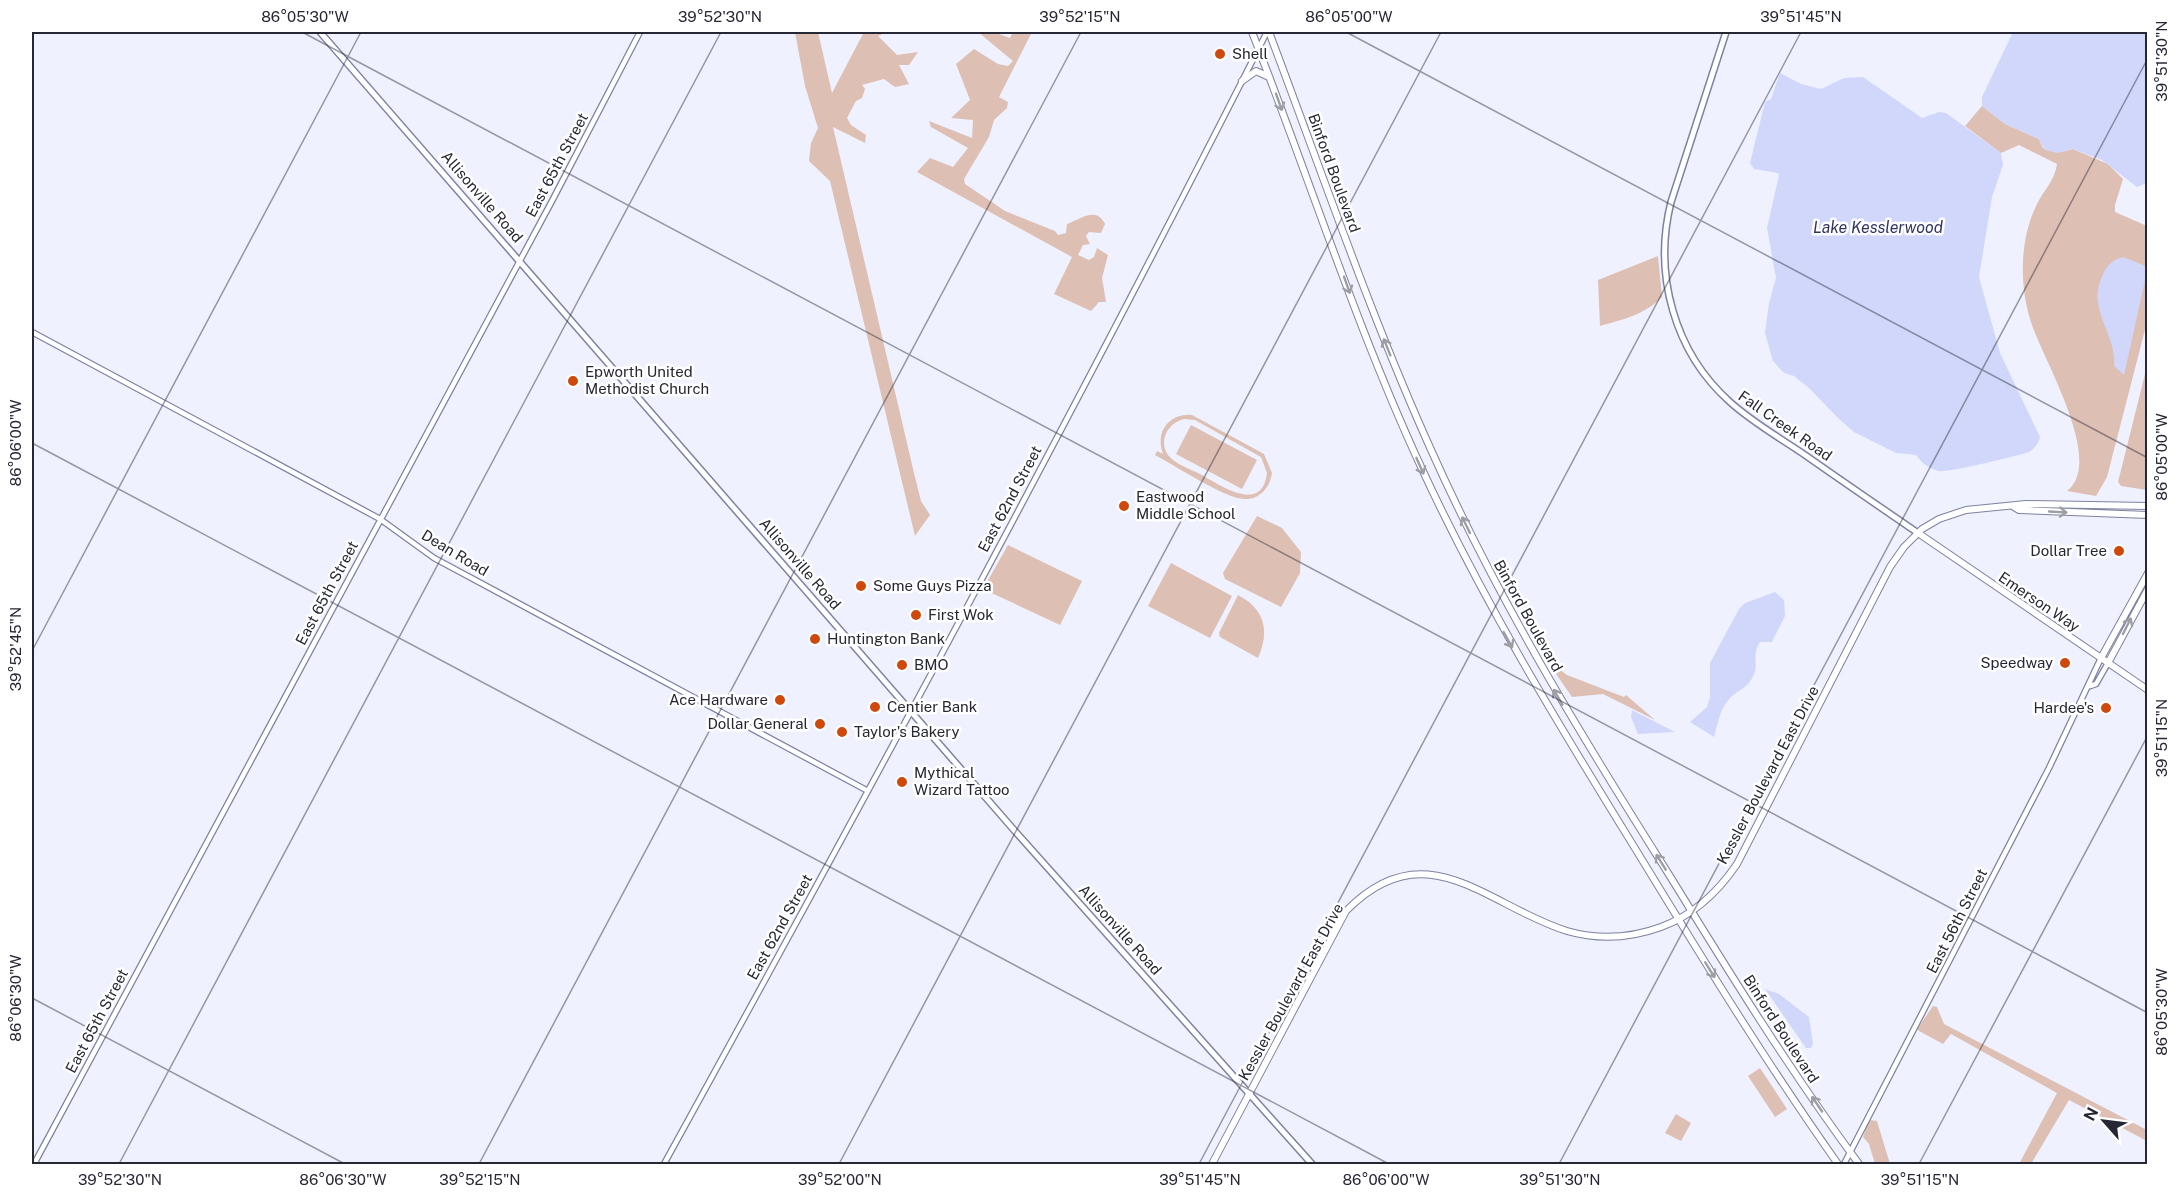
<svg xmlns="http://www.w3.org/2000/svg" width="2179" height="1196" viewBox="0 0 2179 1196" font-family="'Public Sans',sans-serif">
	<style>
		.green { fill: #debfb4; fill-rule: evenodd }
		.water { fill: #d1d7fb }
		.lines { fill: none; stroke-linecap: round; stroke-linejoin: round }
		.tertiary-casing { stroke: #7e82a1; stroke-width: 7 }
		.secondary-casing { stroke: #7e82a1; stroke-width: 8 }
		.primary-casing { stroke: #7e82a1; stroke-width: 8 }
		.tertiary { stroke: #fff; stroke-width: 4.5 }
		.secondary { stroke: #fff; stroke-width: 5 }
		.primary { stroke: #fff; stroke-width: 6 }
		.oneway { stroke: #9d9ea4 }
		.ticks { fill: none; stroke: #262734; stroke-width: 1.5; stroke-opacity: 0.45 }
		.poi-dot { fill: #cf490d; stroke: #fff; stroke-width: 2 }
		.labels { text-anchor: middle; stroke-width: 5; stroke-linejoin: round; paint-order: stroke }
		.poi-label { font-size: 15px; fill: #262734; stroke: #fff; text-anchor: start }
		.street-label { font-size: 15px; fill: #262734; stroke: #fff }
		.water-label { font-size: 16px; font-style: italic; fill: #313463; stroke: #fff }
		.neatline { fill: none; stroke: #262734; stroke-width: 2 }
		.ticks-label { font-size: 15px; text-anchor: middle; fill: #262734 }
	</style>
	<rect width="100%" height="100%" fill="#eff1ff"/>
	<!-- green -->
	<path class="green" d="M795 32H818L832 93 864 32H887L878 36 897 55 918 52 909 65H899L909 84 895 87 884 79 862 85 865 89 862 98 856 101 847 118 851 125 866 135 865 143 833 127 914 473 921 501 930 515 915 536 830 181 809 161 811 143 818 128 805 86Z
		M978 32H993L1010 38 1013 32H1032L999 97 1008 102 1007 108 994 120 989 137 964 179 965 184 1005 211 1055 231 1058 235 1066 233 1067 224C1081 219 1096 206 1105 224L1101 233 1089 232 1086 236 1090 244 1083 245 1078 255 1089 260 1094 257 1097 248 1108 255 1102 278 1106 302H1099L1091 311 1054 294 1072 257 917 172 930 158 953 167 968 148 931 127 929 121 972 138 973 120 951 118 970 100 956 64 974 49 998 64 1008 66 1013 61Z
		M1982 106 2005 124 2039 139 2043 148 2062 152 2073 149 2108 164 2123 179 2115 205V212L2147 226V322L2107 477 2096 496 2067 491C2105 462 2044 361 2032 325 2019 288 2019 240 2037 204 2044 190 2055 180 2057 164L2019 145 2001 153 1965 126Z
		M1658 256 1662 297C1646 314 1622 320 1600 326L1598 280Z
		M2147 366V490L2121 486 2118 482Z
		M1192 415 1264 454 1272 473C1270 488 1259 500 1244 499 1226 499 1174 465 1155 455L1157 451 1163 454C1155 432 1169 413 1192 415ZM1184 419 1195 420 1261 457 1267 473C1262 515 1220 485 1200 474 1190 469 1175 464 1168 455 1158 440 1168 423 1184 419Z
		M1191 425 1257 460 1242 489 1176 454Z
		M1257 516 1282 528 1301 552 1300 573 1281 607 1225 579 1223 573Z
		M1008 545 1082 581 1060 625 983 589Z
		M1171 563 1232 596 1210 638 1148 606Z
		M1238 595C1265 609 1270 631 1258 658L1220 637 1219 633Z
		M1545 658 1567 675 1624 697 1626 695 1655 720 1603 694 1572 697Z
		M1933 1006 1937 1007 1944 1024 2147 1130V1141L2069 1100 2031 1164H2019L2057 1093 1951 1034 1943 1044 1919 1031 1917 1029Z
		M1760 1068 1787 1109 1775 1117 1748 1076Z
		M1676 1114 1691 1123 1681 1141 1665 1133Z
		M1869 1120 1877 1121 1890 1164H1875L1869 1144 1863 1137Z"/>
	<!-- water -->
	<path class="water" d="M2013 32H2147V183L2137 187 2102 160 2073 149 2057 153 2045 150 2039 139 2005 124 1982 106V97Z
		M1780 73 1801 84 1821 89 1844 78 1863 77 1922 118 1939 112 1946 113 2001 153 2003 165 1992 197 1979 277 2000 353 2040 437C2039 443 2034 449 2029 452 2017 456 1948 473 1938 471 1928 468 1922 463 1916 455L1896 453 1854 432 1838 418 1809 388 1794 376 1784 373 1773 361 1765 333 1769 303 1776 278 1767 228 1779 175 1778 173 1754 169 1750 163 1765 102 1771 99Z
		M2123 257 2148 267 2124 375 2114 366C2117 335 2088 311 2101 279 2106 266 2110 261 2123 257Z
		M1775 592 1784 600 1785 616 1772 642H1760C1751 658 1759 663 1754 674 1749 687 1740 689 1731 697 1720 708 1718 722 1714 737L1690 722 1707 707 1710 697V663L1739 609 1745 603Z
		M1632 710 1673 731 1675 732 1638 734 1631 717Z
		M1765 989 1779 994 1809 1017 1813 1044 1811 1048H1806Z"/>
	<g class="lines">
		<!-- tertiary casing -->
		<g class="tertiary-casing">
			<path id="tertiary" d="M32 332 380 519 434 558 868 791
				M2090 686 2096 684 2108 663
				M34 1164 552 201 640 32
				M664 1164C870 790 1074 413 1267 32
				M1844 1164 2049 768 2101 658"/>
		</g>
		<!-- secondary casing -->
		<g class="secondary-casing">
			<path id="secondary" d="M320 32 1014 830 1312 1164
				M1726 32 1671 202C1653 274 1674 352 1730 402 1752 422 1780 438 1805 455 1842 481 1880 507 1918 533"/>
		</g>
		<!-- primary casing -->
		<g class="primary-casing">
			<path id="primary" d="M1252 32C1309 177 1356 327 1422 469 1483 601 1557 722 1633 845 1699 953 1765 1061 1838 1164
				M1269 32C1322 172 1370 315 1432 452 1498 600 1582 737 1668 873 1729 972 1790 1071 1859 1164
				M1242 81 1256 71 1269 77
				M2014 507 2019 510 2148 515
				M1918 533 2148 690
				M2101 658 2148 573
				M2108 663 2148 589
				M1212 1164 1346 911C1426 829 1487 906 1567 931 1598 940 1631 938 1661 927 1694 915 1718 892 1737 864L1890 567 1904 547 1922 529 1939 519 1966 510 2026 504 2148 506"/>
		</g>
		<!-- tertiary -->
		<use href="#tertiary" class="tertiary"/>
		<!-- secondary -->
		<use href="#secondary" class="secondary"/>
		<!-- primary -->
		<use href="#primary" class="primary"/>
	</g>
	<!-- one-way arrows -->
	<defs><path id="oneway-shaft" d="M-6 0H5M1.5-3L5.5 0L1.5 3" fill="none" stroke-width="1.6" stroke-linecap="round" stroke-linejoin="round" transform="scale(1.5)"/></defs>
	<g class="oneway">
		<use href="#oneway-shaft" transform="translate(1279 102) rotate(70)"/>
		<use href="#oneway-shaft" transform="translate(1347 285) rotate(70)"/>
		<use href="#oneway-shaft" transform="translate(1387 347) rotate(-112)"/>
		<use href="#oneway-shaft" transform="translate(1420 466) rotate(66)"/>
		<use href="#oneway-shaft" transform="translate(2058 512) rotate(3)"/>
		<use href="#oneway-shaft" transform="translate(1466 525) rotate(-116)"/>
		<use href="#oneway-shaft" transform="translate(2127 626) rotate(-63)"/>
		<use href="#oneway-shaft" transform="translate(1508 640) rotate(61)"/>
		<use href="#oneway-shaft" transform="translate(1558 697) rotate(-120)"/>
		<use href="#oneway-shaft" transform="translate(1661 862) rotate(-122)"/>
		<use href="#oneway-shaft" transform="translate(1710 970) rotate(58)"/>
		<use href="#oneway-shaft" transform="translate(1817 1104) rotate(-124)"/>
	</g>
	<!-- ticks -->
	<path class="ticks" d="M302 32 2148 1013M1346 32 2148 458M32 443 1389 1164M32 651 361 32M32 998 345 1164M119 1164 721 32M479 1164 1081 32M839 1164 1441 32M1199 1164 1801 32M1559 1164 2148 58M1919 1164 2148 735"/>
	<!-- markers -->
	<g class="poi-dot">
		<circle cx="1220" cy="54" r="6"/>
		<circle cx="573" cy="381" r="6"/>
		<circle cx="1124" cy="506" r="6"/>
		<circle cx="2119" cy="551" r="6"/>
		<circle cx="861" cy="586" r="6"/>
		<circle cx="916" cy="615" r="6"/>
		<circle cx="815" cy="639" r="6"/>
		<circle cx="2065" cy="663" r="6"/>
		<circle cx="902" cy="665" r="6"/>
		<circle cx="780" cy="700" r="6"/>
		<circle cx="875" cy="707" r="6"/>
		<circle cx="2106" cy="708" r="6"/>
		<circle cx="820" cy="724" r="6"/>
		<circle cx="842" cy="732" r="6"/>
		<circle cx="902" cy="782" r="6"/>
	</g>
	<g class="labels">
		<!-- poi labels -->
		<g class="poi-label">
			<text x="1232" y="59">Shell</text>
			<text x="585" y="377">Epworth United<tspan x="585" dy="17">Methodist Church</tspan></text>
			<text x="1136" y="502">Eastwood<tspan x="1136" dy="17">Middle School</tspan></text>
			<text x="2107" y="556" text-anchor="end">Dollar Tree</text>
			<text x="873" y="591">Some Guys Pizza</text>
			<text x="928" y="620">First Wok</text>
			<text x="827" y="644">Huntington Bank</text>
			<text x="2053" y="668" text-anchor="end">Speedway</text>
			<text x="914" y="670">BMO</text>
			<text x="768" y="705" text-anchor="end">Ace Hardware</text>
			<text x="887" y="712">Centier Bank</text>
			<text x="2094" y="713" text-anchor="end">Hardee's</text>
			<text x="808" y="729" text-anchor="end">Dollar General</text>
			<text x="854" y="737">Taylor's Bakery</text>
			<text x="914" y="778">Mythical<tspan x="914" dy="17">Wizard Tattoo</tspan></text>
		</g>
		<!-- street labels -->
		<g class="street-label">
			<text transform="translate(557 165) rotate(-62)" y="5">East 65th Street</text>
			<text transform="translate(1334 173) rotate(70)" y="5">Binford Boulevard</text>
			<text transform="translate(482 197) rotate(49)" y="5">Allisonville Road</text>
			<text transform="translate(1785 426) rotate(35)" y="5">Fall Creek Road</text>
			<text transform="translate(1010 499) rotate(-62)" y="5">East 62nd Street</text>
			<text transform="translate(455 553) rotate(31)" y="5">Dean Road</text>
			<text transform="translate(800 564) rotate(49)" y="5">Allisonville Road</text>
			<text transform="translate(327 593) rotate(-62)" y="5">East 65th Street</text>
			<text transform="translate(2039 602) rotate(34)" y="5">Emerson Way</text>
			<text transform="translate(1528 616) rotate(61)" y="5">Binford Boulevard</text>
			<text transform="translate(1768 775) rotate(-62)" y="5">Kessler Boulevard East Drive</text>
			<text transform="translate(1957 921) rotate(-63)" y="5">East 56th Street</text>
			<text transform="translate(780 927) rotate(-61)" y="5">East 62nd Street</text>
			<text transform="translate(1120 930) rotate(48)" y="5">Allisonville Road</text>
			<text transform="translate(1291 992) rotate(-61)" y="5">Kessler Boulevard East Drive</text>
			<text transform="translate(97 1021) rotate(-62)" y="5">East 65th Street</text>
			<text transform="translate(1781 1029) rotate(57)" y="5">Binford Boulevard</text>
		</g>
		<!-- water labels -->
		<g class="water-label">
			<text x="1878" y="233">Lake Kesslerwood</text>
		</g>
	</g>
	<!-- border -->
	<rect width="2179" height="1196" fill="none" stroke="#ffffff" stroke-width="66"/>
	<!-- north arrow -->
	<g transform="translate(2104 1121) rotate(298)" stroke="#ffffff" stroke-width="4.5" paint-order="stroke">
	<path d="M0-4.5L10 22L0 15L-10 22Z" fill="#262734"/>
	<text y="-9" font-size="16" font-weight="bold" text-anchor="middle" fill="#262734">N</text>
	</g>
	<rect x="33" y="33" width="2113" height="1130" class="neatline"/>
	<g class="ticks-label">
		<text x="305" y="22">86°05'30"W</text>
		<text x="720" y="22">39°52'30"N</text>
		<text x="1080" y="22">39°52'15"N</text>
		<text x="1349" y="22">86°05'00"W</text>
		<text x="1801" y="22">39°51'45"N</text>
		<text transform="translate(2162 61) rotate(-90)" y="5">39°51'30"N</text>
		<text transform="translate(16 443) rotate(-90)" y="5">86°06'00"W</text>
		<text transform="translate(2162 457) rotate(-90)" y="5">86°05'00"W</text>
		<text transform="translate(16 649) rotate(-90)" y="5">39°52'45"N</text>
		<text transform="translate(2162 738) rotate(-90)" y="5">39°51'15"N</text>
		<text transform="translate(16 998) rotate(-90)" y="5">86°06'30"W</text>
		<text transform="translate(2162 1012) rotate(-90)" y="5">86°05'30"W</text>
		<text x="120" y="1185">39°52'30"N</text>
		<text x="343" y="1185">86°06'30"W</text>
		<text x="480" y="1185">39°52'15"N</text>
		<text x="840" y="1185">39°52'00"N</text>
		<text x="1200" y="1185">39°51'45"N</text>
		<text x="1386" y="1185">86°06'00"W</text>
		<text x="1560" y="1185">39°51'30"N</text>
		<text x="1920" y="1185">39°51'15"N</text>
	</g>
</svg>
